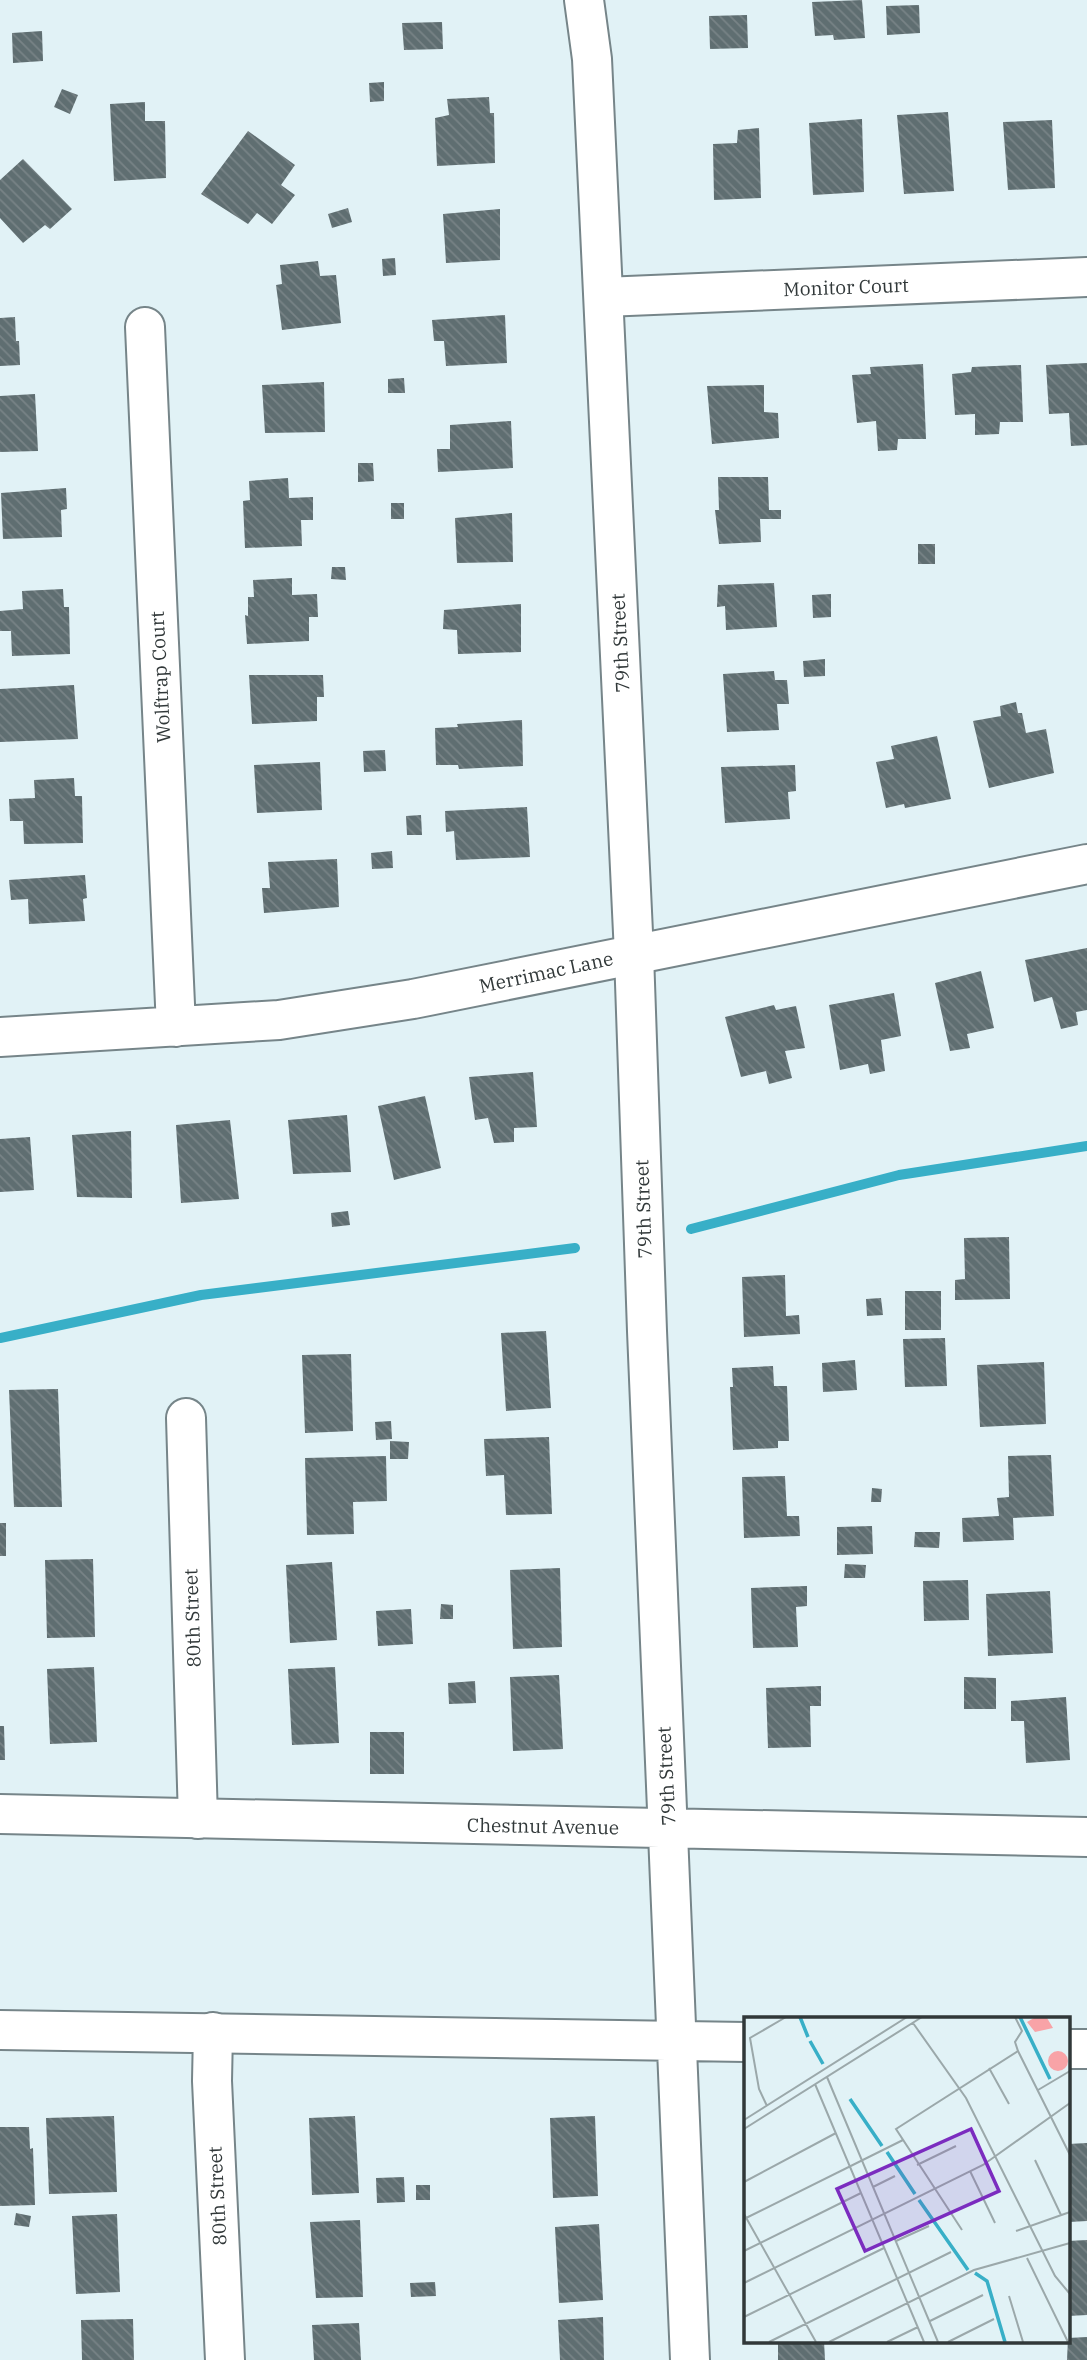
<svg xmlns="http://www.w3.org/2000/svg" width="1087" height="2360" viewBox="0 0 1087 2360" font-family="'IBM Plex Serif',serif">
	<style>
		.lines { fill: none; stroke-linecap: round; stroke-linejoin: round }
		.stream { stroke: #38afc7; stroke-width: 10 }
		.building { fill: url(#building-back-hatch) }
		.minor-casing { stroke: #768589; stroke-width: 42 }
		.tertiary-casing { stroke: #768589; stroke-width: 42 }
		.minor { stroke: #fff; stroke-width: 38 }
		.tertiary { stroke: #fff; stroke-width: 38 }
		.labels { text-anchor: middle; stroke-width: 7; stroke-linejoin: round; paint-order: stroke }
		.street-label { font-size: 19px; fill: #313839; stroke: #fff }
		.inset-river { fill: none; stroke: #38afc7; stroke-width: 3.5 }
		.inset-road { fill: none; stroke: #9ba8aa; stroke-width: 2 }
		.view { fill: #7b2cbf; fill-opacity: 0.15; stroke: #7b2cbf; stroke-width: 3.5 }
		.inset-edge { fill: none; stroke: #313839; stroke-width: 3.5 }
	</style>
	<defs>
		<pattern id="building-back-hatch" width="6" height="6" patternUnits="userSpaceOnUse" patternTransform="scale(1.75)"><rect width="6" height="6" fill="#5f6e71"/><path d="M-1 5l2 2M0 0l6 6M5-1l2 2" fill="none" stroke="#788386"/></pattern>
	</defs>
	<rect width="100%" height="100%" fill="#e1f2f6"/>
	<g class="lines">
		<!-- stream -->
		<path class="stream" d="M691 1229 899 1175 1087 1146
			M0 1338 201 1295 575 1248"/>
	</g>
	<!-- building -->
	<path class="building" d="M862 0 865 38 834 40 833 35 815 36 812 2Z
		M919 5 920 33 887 35 886 6Z
		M747 15 748 48 710 49 709 16Z
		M442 22 443 49 404 50 402 23Z
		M42 31 43 61 13 63 12 33Z
		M384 82V101L370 102 369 83Z
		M62 89 78 95 70 114 54 107Z
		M489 97 490 113H494L495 163 437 166 435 118 449 115 447 99Z
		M145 102V121H165L166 178 114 181 110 104Z
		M948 112 954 191 904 194 897 115Z
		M862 119 864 192 813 195 809 123Z
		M1052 120 1055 188 1008 190 1003 122Z
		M759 128 761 198 714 200 713 144 737 143 738 130Z
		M248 131 295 165 281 185 295 195 272 224 257 213 248 224 201 194Z
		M23 159 72 209 50 229 45 225 23 243 0 218V180Z
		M348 208 352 222 332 228 328 214Z
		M500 209V260L446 263 443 214Z
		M395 258 396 275 383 276 382 259Z
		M318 261 320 276 336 275 341 323 282 330 276 285 282 284 280 265Z
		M505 315 507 363 446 366 444 341H434L432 320Z
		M15 317 16 341H19L20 365 0 366V318Z
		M1087 363V445L1071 446 1069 413 1049 414 1046 365Z
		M923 364 926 439H898L897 450 878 451 876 421 857 423 852 375 871 374 870 367Z
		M1021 365 1023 422H1000L999 434 975 435V414L955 415 952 374 971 372 972 367Z
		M404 378 405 393H388V379Z
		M324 382 325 432 265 433 262 385Z
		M764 385V412L778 413 779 438 712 444 707 386Z
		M35 394 38 451 0 452V396Z
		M511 421 513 468 438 472 437 449H450V425Z
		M358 463H373L374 481 358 482Z
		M718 477H768L769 510H781V519H760L761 542 719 544 715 510H719Z
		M288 478 289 498 313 497V520H301L302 546 245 548 243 501 250 500 249 481Z
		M66 488 67 509 61 510 62 537 3 539 1 493Z
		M391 503H404V519H391Z
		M512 513 513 562 457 563 455 518Z
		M918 544H935V564H918Z
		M332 567H345L346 580 331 579Z
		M292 578V595L317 594 318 617H309V641L247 644 245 615 248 616V597H254L253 580Z
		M774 583 777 627 726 630 725 606 717 607 718 585Z
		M63 589 64 607H69L70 654 12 656 11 631H0V611L23 609 22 591Z
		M831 594V617L813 618 812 595Z
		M521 604V652L458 654 457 630 443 629 444 610Z
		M825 659V676L804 677 803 661Z
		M774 671 775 680H787L789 704H777L779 730 727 732 723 674Z
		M249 675H323L324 697H317V721L252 724Z
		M74 685 78 739 0 742V689Z
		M1016 702 1018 713H1022L1026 733 1046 729 1054 773 989 788 973 721 1001 716 1000 706Z
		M522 720 523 766 459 769 458 765H436L435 728 458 727 457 724Z
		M937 736 951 799 905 808 904 804 886 808 876 762 894 759 891 746Z
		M385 750 386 771 364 772 363 751Z
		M320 762 322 810 257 813 254 765Z
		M795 765 796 791 788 792 790 819 725 823 721 767Z
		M74 778 75 796H82L83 843 24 844 23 821H10L9 799 35 798 34 780Z
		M527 807 530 857 456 860 454 831 446 832 445 811Z
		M421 815 422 835H407L406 816Z
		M392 851 393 868 372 869 371 853Z
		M337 859 339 907 264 913 262 888H270L268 862Z
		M85 875 87 898 83 899 85 921 29 924 28 899 11 900 9 880Z
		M1087 948V1010L1076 1012 1078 1025 1061 1029 1052 997 1034 1002 1025 960Z
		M981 971 994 1028 967 1034 970 1048 950 1051 935 983Z
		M894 993 901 1036 881 1040 885 1071 870 1074 868 1064 840 1070 829 1005Z
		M774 1005 776 1010 796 1006 805 1048 785 1051 792 1078 769 1084 766 1071 741 1077 725 1017Z
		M533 1072 537 1127 514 1128V1142L494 1143 488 1118 475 1120 469 1077Z
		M425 1096 441 1168 394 1180 378 1106Z
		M347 1115 351 1172 293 1174 288 1120Z
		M230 1120 239 1199 181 1203 176 1125Z
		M131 1131 132 1198 77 1197 72 1135Z
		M30 1137 34 1190 0 1192V1139Z
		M348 1211 350 1225 332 1227 331 1213Z
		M1009 1237 1010 1299 955 1300V1280L965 1279 964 1238Z
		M785 1275 786 1316 799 1315 800 1334 744 1337 742 1277Z
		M905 1291H941V1330H905Z
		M881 1298 883 1315 867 1316 866 1299Z
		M546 1331 551 1408 506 1411 501 1333Z
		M945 1338 947 1386 905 1387 903 1339Z
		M351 1354 353 1431 305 1433 302 1355Z
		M855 1360 857 1390 823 1392 822 1363Z
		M1044 1362 1046 1424 980 1427 977 1365Z
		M773 1366 774 1386H787L789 1441H778V1448L733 1450 730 1387H733L732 1368Z
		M58 1389 62 1507H14L9 1390Z
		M391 1421 392 1439 376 1440 375 1422Z
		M549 1437 552 1514 506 1515 504 1475 486 1476 484 1439Z
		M390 1441 409 1442 408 1459H390Z
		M1051 1455 1054 1516 1013 1518 1014 1540 963 1542 962 1518 999 1516 997 1498 1009 1497 1008 1456Z
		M386 1456 387 1501 353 1502 354 1534 307 1535 305 1458Z
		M785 1476 787 1516H799L800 1536 744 1538 742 1477Z
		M872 1488 882 1489 881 1502H871Z
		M0 1523H6V1556H0Z
		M872 1526 873 1554 837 1555V1527Z
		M915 1532H940L939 1548 914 1547Z
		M93 1559 95 1637 47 1638 45 1560Z
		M332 1562 337 1640 290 1643 286 1565Z
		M845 1564 866 1565 865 1578H844Z
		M560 1568 562 1647 513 1649 510 1570Z
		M968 1580 969 1620 924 1621 923 1581Z
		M807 1586V1606L796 1607 798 1647 753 1648 751 1588Z
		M1050 1591 1053 1653 988 1656 986 1594Z
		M441 1604 453 1605V1619H440Z
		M411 1609 413 1644 378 1646 376 1611Z
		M94 1667 97 1742 50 1744 47 1669Z
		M335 1667 339 1743 292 1745 288 1669Z
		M559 1675 563 1749 513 1751 510 1677Z
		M964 1677 996 1678V1709H964Z
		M475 1681 476 1703 449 1704 448 1683Z
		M821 1686V1706H810L811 1747 768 1748 766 1688Z
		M1066 1697 1070 1760 1026 1763 1024 1721H1011V1701Z
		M0 1726H4L5 1760H0Z
		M370 1732H404V1774H370Z
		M114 2116 117 2192 49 2194 46 2118Z
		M355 2116 359 2193 312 2195 309 2118Z
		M595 2116 598 2196 553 2198 550 2118Z
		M0 2127H29L30 2149 33 2148 35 2205 0 2206Z
		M1087 2143V2221L1069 2222 1068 2144Z
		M404 2177 405 2202 377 2203 376 2178Z
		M416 2185H430V2200H416Z
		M16 2213 31 2216 29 2227 14 2225Z
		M117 2214 120 2292 76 2294 72 2216Z
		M360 2220 363 2297 316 2298 310 2222Z
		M599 2224 603 2300 559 2303 555 2227Z
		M1087 2240V2315L1068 2316V2241Z
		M435 2282 436 2296 411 2297 410 2283Z
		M603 2317 604 2360H560L558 2320Z
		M133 2319 134 2360H82L81 2320Z
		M359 2323 361 2360H314L312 2325Z
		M1087 2337V2360H1067L1068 2338Z
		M778 2341H824L825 2360H778Z"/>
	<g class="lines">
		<!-- minor casing -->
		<g class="minor-casing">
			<path id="minor" d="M604 297 1087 277
				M145 327 176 1027
				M0 1037 279 1020 413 999 1087 864
				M186 1418 198 1819
				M213 2032 212 2081 225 2360"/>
		</g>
		<!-- tertiary casing -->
		<g class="tertiary-casing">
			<path id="tertiary" d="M584 0 592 59 634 954 647 1331 690 2360
				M0 1814 1087 1837
				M0 2030 746 2042
				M1068 2049H1087"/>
		</g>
		<!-- minor -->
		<use href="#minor" class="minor"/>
		<!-- tertiary -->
		<use href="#tertiary" class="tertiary"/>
	</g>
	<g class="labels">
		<!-- street labels -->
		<g class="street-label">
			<text transform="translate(846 287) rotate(-2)" y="7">Monitor Court</text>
			<text transform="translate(620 643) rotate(-93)" y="7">79th Street</text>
			<text transform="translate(160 677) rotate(-93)" y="7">Wolftrap Court</text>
			<text transform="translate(546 972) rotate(-12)" y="7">Merrimac Lane</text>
			<text transform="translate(643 1209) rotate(-92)" y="7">79th Street</text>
			<text transform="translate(192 1618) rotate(-92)" y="7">80th Street</text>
			<text transform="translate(666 1776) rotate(-93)" y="7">79th Street</text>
			<text transform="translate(543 1826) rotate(1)" y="7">Chestnut Avenue</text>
			<text transform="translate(217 2196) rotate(-93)" y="7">80th Street</text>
		</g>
	</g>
	<!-- overview -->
	<g transform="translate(744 2017)">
		<rect width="326" height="326" fill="#e1f2f6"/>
		<path d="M290 1H303L309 11 291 15 283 5ZM304 44a10 10 0 1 1 20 0a10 10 0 1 1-20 0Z" fill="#f8a3a7"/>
		<path class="inset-river" d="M56 0 64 20M276 0 306 62M66 24 79 47M106 82 138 129M143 135 171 177M175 183 224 253M231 256 243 264 261 325"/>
		<path class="inset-road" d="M271 0 278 14 271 25 274 34 326 138M169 6 222 81 311 259 326 277M245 51 265 87M83 60 194 325M71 67 180 325M294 73 326 54M23 89 15 72 6 21 42 0M0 103 163 0M0 112 178 0M291 143 317 198M173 148 212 129M226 154 251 206M0 165 92 116M129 170 151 159M0 197 72 325M0 202 159 123M218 213 152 112 274 34M272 214 326 195M152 224 185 209M0 234 117 176M283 241 324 325M0 266 239 148 326 86M265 279 279 325M0 300 140 231M186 304 239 278M25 325 207 235M85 325 230 253 326 226M143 325 174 310M204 325 250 302"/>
		<path class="view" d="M227 112 255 174 121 234 93 172Z"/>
		<rect width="326" height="326" class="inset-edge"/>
	</g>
</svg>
